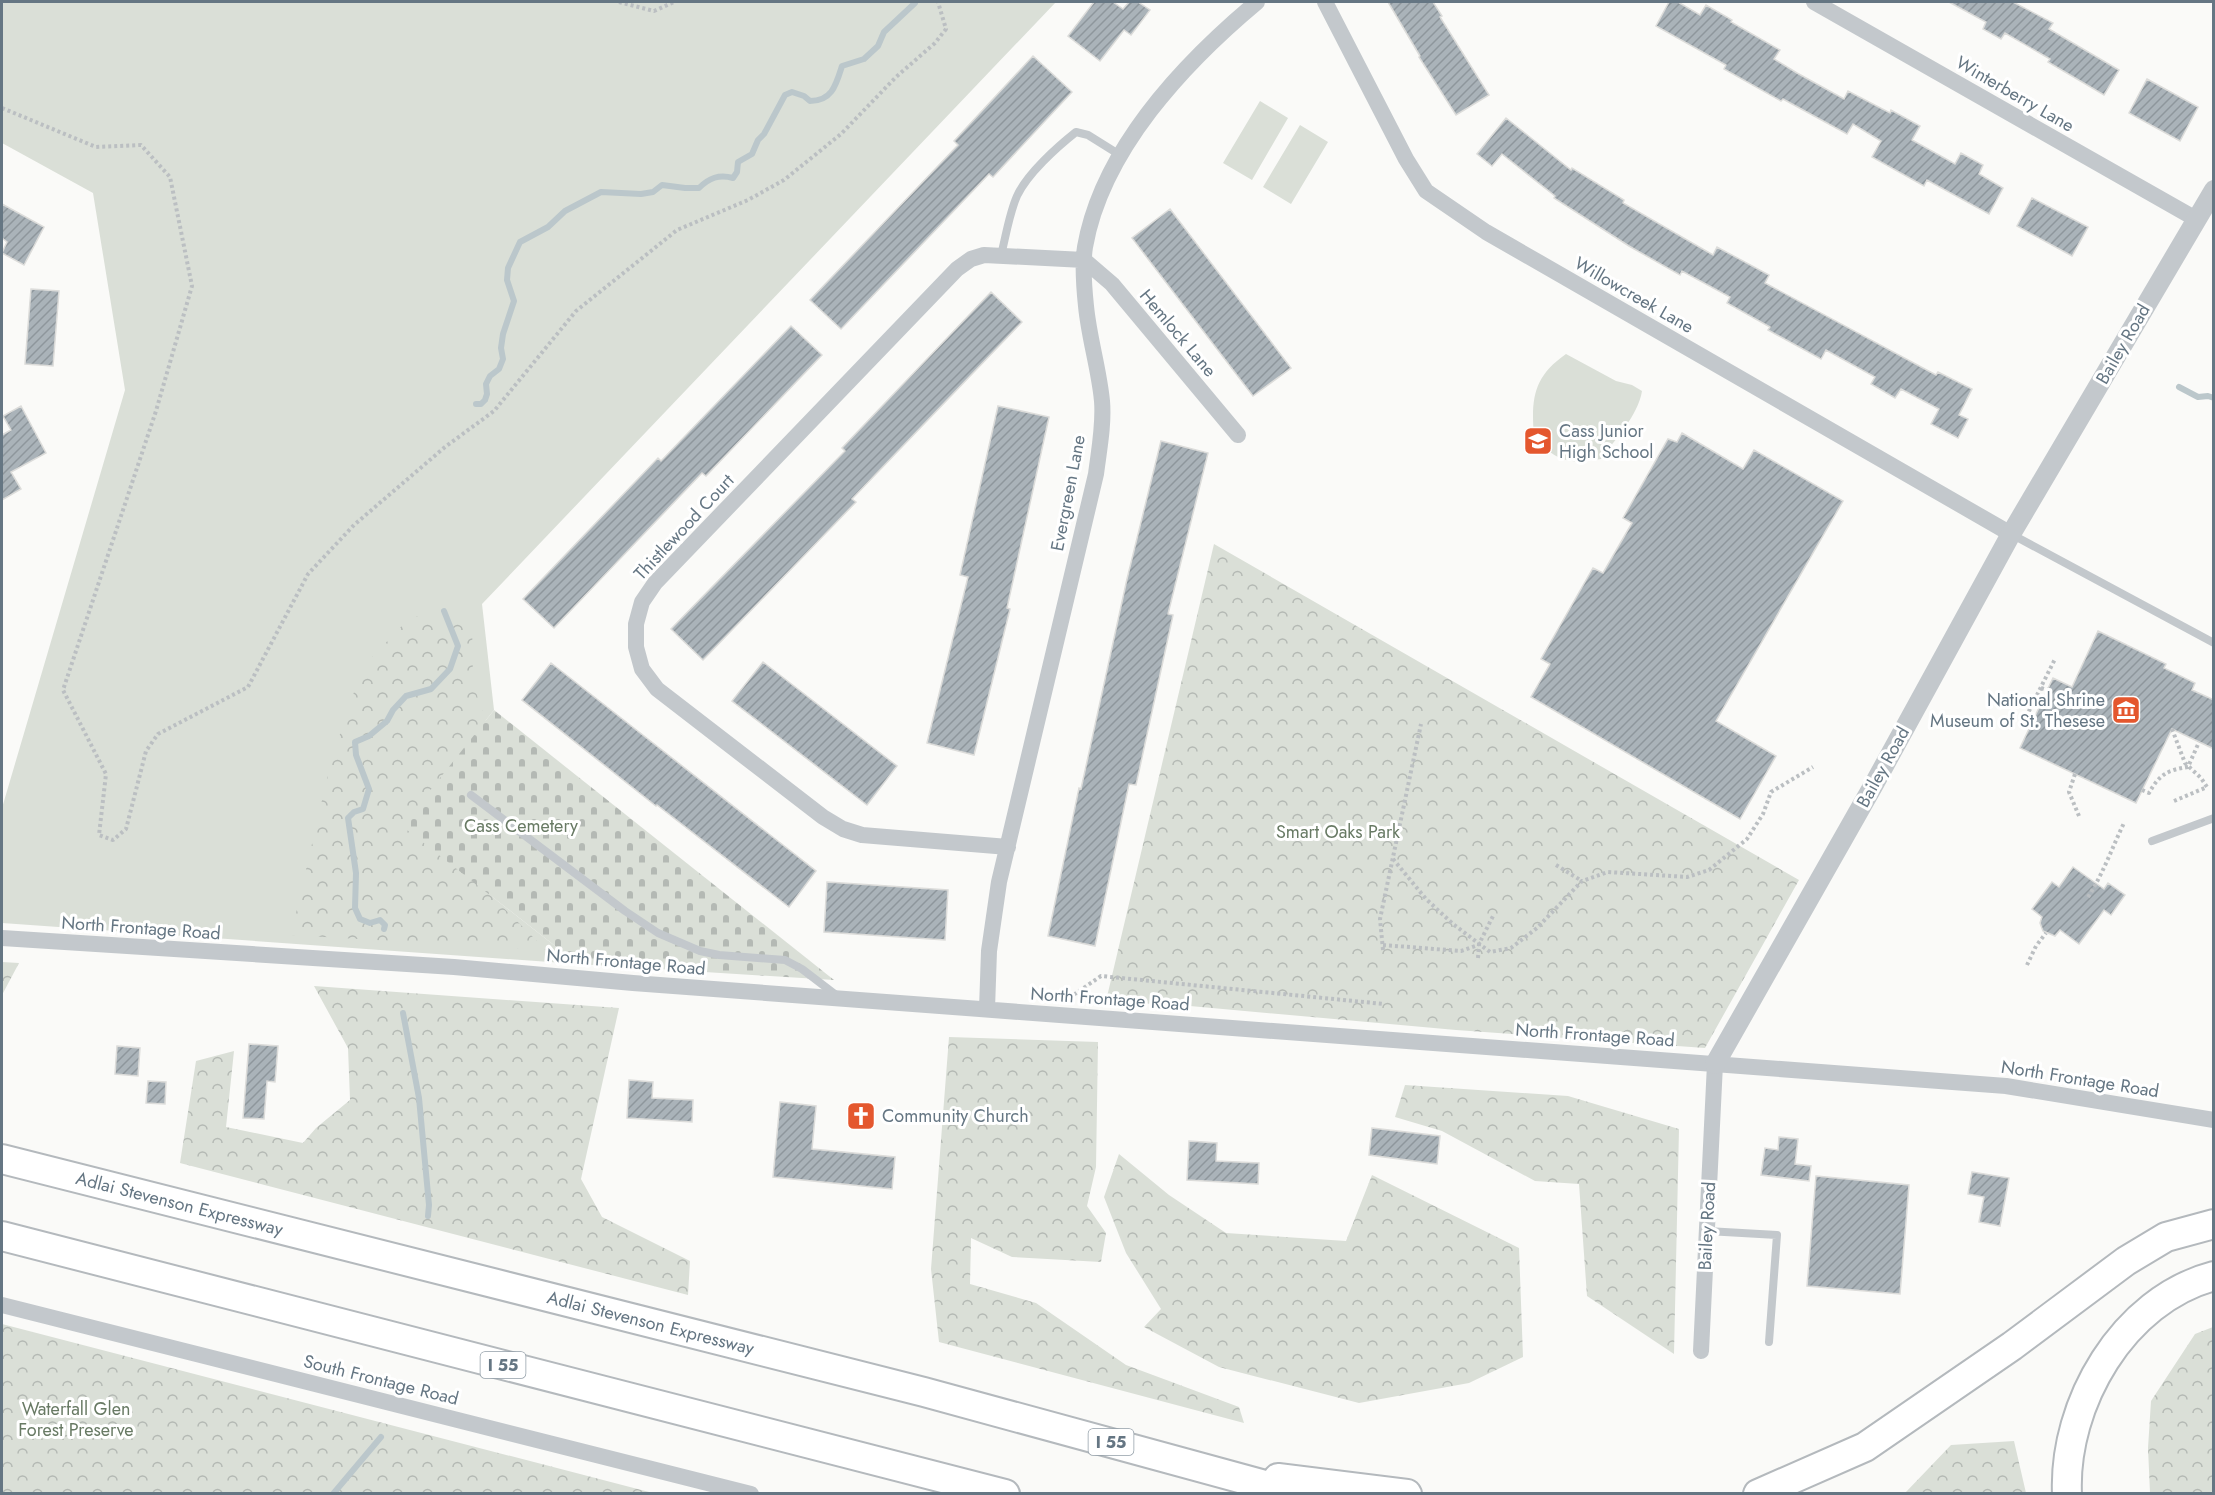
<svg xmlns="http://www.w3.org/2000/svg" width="2215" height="1495" viewBox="0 0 2215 1495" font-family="Jost,sans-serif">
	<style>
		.grass { fill: #dadfd7 }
		.forest { fill: url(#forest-crowns) }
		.cemetery { fill: url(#cemetery-stones) }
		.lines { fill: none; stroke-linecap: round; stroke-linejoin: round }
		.stream { stroke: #bbc7cb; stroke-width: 6 }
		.building { fill: url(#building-hatch); stroke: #dcdcda; stroke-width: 1.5 }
		.motorway-casing { stroke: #b4b9bd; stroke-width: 32 }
		.path { stroke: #bbbfc2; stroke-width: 4; stroke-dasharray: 3 3; stroke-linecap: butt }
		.service { stroke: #c3c8cc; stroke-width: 8 }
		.minor { stroke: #c3c8cc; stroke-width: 16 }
		.tertiary { stroke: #c3c8cc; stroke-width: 20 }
		.motorway { stroke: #fff; stroke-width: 28 }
		.labels { text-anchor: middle; stroke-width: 6; stroke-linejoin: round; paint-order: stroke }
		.shield { fill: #fff; stroke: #939fa8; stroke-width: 1.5 }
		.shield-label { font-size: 16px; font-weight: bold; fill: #657683 }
		.street-label { font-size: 18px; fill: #657683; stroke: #fff }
		.poi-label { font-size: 18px; fill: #657683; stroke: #fff; text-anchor: start }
		.park-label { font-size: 18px; fill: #687a64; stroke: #fff }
	</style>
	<defs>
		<pattern id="forest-crowns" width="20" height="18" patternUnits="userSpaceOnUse" patternTransform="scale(1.5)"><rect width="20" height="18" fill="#dadfd7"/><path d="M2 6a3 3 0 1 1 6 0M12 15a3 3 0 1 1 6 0" fill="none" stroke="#b4b9b4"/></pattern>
		<pattern id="cemetery-stones" width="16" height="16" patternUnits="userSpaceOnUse" patternTransform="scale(1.5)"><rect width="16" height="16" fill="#dadfd7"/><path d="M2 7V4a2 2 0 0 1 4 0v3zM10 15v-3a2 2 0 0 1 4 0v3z" fill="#b4b9b4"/></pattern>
		<pattern id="building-hatch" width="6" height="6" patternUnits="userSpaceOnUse" patternTransform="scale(1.5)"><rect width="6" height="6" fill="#aab3b9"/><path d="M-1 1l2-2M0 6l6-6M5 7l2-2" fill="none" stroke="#8e969c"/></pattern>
	</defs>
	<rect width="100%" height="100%" fill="#fafaf8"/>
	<!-- grass -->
	<path class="grass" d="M2 2H1056L482 604 494 710 402 826 578 964 2 923V808L125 390 93 193 2 143Z
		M1260 101 1288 118 1252 180 1223 163Z
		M1300 125 1328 142 1291 204 1263 187Z
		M1566 354 1616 381 1632 385 1642 391C1638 416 1615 439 1601 459 1567 464 1558 462 1534 437 1531 399 1533 377 1566 354Z"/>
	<!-- forest -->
	<path class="forest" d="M1214 544 1799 880 1705 1048 1456 1030 1179 1005 1106 1001Z
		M411 616 472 621 473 683 488 728 419 824 546 950 291 935 331 761 362 668Z
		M2 962 19 963 2 995Z
		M314 986 619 1008 581 1179 602 1217 690 1261 688 1295 180 1163 196 1061 234 1051 226 1127 303 1143 316 1128 350 1100 348 1048Z
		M949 1037 1098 1042 1096 1167 1087 1206 1106 1233 1101 1262 1012 1257 971 1238 970 1284 1036 1303 1126 1365 1239 1407 1244 1423 939 1342 931 1269Z
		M1405 1085 1568 1096 1679 1129 1674 1354 1587 1296 1579 1184 1535 1181 1442 1131 1395 1117Z
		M1119 1154 1169 1195 1226 1233 1346 1241 1372 1175 1519 1248 1523 1357 1469 1383 1359 1403 1219 1367 1144 1327 1161 1309 1126 1253 1104 1197Z
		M2 1324 653 1493H2Z
		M2213 1327V1493H2150L2148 1448 2151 1401 2195 1334Z
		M2014 1441 2026 1493H1905L1951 1445Z"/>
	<!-- cemetery -->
	<path class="cemetery" d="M494 710 834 980 578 964 402 826Z"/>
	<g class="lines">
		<!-- stream -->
		<path class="stream" d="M2179 387 2198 397 2208 396 2214 398
			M476 404H481L485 400 487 394 486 384 490 376 499 369 503 359 501 348 503 334 514 301 507 280 508 268 520 242 548 227 565 211 601 192 641 194 653 192 662 185 685 188H699C709 178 719 174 733 178L737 172 738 162 752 154 758 140 764 134 785 95 792 92 804 96 810 101C832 101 836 85 842 66L864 59 878 46 884 32 915 3
			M384 929 385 925 380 920 370 923 360 919 355 908 356 873 348 818 354 812 363 809 369 789 356 755 355 742 369 736 387 721 393 710 406 696 431 689 450 669 458 646 444 611
			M403 1013 419 1098 429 1205 428 1216
			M333 1494 381 1437"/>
	</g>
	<!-- building -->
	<path class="building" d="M1094 2H1113L1123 9 1129 2H1138L1150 10 1131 35 1124 30 1100 61 1068 36Z
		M1388 2H1433L1442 16 1440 17 1489 95 1456 115 1419 57 1420 56Z
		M1669 2H1678L1700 15 1706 5 1732 20 1731 22 1780 50 1774 59 1797 73 1844 99 1848 91 1890 113 1891 110 1920 126 1912 140 1955 164 1961 153 1983 165 1979 174 2003 188 1989 214 1927 180 1924 186 1872 157 1881 141 1853 124 1847 134 1783 99 1781 101 1724 69 1726 65 1656 26Z
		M1949 2H2013L2053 23 2049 29 2119 70 2104 95 2048 62 2050 59 2005 33 2001 39 1983 29 1986 22Z
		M1033 56 1072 92 993 177 989 174 841 329 810 300 958 145 954 141Z
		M2147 79 2198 107 2180 141 2129 113Z
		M1506 118 1571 170 1572 168 1624 200 1623 203 1713 255 1717 247 1769 275 1765 283 1936 375 1938 372 1972 389 1959 415 1968 419 1958 438 1931 424 1939 409 1901 389 1895 398 1871 384 1875 377 1826 350 1821 359 1768 330 1770 327 1727 303 1730 297 1682 271 1680 275 1629 246 1554 198 1555 196 1502 154 1492 166 1477 154Z
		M2032 198 2088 227 2072 256 2017 226Z
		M2 204 44 227 24 265 2 253 7 242 2 238Z
		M1170 209 1291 368 1253 396 1132 238Z
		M31 289 59 291 53 366 25 364Z
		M991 292 1022 322 852 499 856 502 703 660 671 629 845 451 842 448Z
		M791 326 822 355 706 476 702 473 554 628 523 599 658 458 661 461Z
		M21 406 46 453 11 472 21 489 2 500V435L11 430 3 416Z
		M998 406 1049 417 1007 608 1010 609 974 755 927 743 968 577 960 575Z
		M1682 433 1743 469 1754 450 1843 501 1716 721 1776 756 1740 819 1531 697 1550 664 1541 659 1593 568 1603 573 1632 523 1623 518 1668 439 1677 442Z
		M1161 441 1208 453 1168 614 1173 615 1136 785 1129 784 1095 946 1048 936 1079 788 1081 789 1127 579Z
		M2098 631 2166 664 2164 668 2195 683 2192 690 2214 700V749L2172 729 2136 803 2020 748 2053 678 2072 687Z
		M763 662 897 766 867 805 732 701Z
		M551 663 816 871 789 907 657 805 656 806 522 700Z
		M2073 867 2104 889 2108 883 2125 895 2111 915 2104 910 2079 944 2060 930 2055 936 2043 931 2040 923 2042 917 2032 909 2052 882 2059 887Z
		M827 882 948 890 945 940 824 932Z
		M249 1044 278 1046 275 1082 267 1081 264 1119 243 1118Z
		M117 1046 140 1048 138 1076 115 1074Z
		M629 1080 653 1082 652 1098 693 1100 692 1122 627 1118Z
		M148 1081 166 1082 165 1104 146 1103Z
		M780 1102 816 1106 812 1149 895 1157 892 1189 773 1177Z
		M1372 1128 1440 1136 1437 1164 1369 1155Z
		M1779 1137 1798 1139 1795 1164 1811 1166 1809 1181 1761 1175 1765 1148 1778 1150Z
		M1189 1141 1217 1143 1216 1161 1259 1163 1258 1184 1187 1180Z
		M1972 1172 2009 1178 2000 1226 1979 1222 1984 1197 1968 1194Z
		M1816 1176 1909 1185 1900 1294 1807 1286Z"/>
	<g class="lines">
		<!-- motorway casing -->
		<g class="motorway-casing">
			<g id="motorway">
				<path id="s1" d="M2 1159 924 1392 1298 1494"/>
				<path d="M2 1236 1005 1494"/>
				<path d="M1278 1478 1407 1494"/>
				<path d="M1758 1494 1865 1447 2012 1346 2126 1261 2166 1237 2214 1224"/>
				<path d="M2067 1494C2063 1404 2123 1300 2214 1276"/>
			</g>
		</g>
		<!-- path -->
		<path class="path" d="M619 2 654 11 674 2
			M2 108 96 147 141 145 170 177 192 286 156 411 63 690 106 774 99 835 113 840 126 829 146 751 158 734 248 687 308 574 354 525 445 447 494 411 576 311 677 230 748 200 784 180 841 134 896 77 935 43 946 29 938 2
			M2041 688 2048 690
			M2034 719 2027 715 2055 659
			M2172 729 2185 763 2201 778 2207 787 2174 801
			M2075 774 2069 792 2079 816
			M2142 790 2149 793C2159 775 2167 770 2188 767L2199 742
			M1393 859 1426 899 1453 924 1490 952 1511 948 1537 928 1582 881 1608 872 1687 877 1709 870 1747 839 1763 814 1771 792 1813 767
			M1556 865 1582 881
			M2088 897C2103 874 2112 848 2124 823
			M1383 945 1461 951 1478 945
			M1383 950 1380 919 1421 724
			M1478 958 1479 944 1493 916
			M2027 965 2036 946 2046 933
			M1069 998 1101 976 1384 1004"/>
		<!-- service -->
		<path class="service" d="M1001 255C1006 236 1009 214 1017 196 1027 174 1057 147 1076 132L1088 135 1120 155
			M2011 534 2214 643
			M471 795 625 911 658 933 700 951 719 955 785 960 802 969 836 995
			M2152 841 2214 818
			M1707 1231 1777 1235 1769 1342"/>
		<!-- minor -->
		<path class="minor" d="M1325 2 1406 159 1426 191 1486 232 2011 534
			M1814 2 2196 219
			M1008 847 862 835 843 829 823 817 657 689 642 669 636 647V624L642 602 655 583 957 269 971 259 984 255 1084 260 1112 284 1238 435
			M2 938 454 967 633 983 2006 1086 2214 1120
			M987 1009 989 951 999 882 1096 474C1099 450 1104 425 1102 401 1099 369 1089 338 1086 306 1084 287 1082 266 1085 247 1102 150 1184 63 1257 2
			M2 1305 751 1494
			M1701 1351 1715 1064"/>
		<!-- tertiary -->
		<path class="tertiary" d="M1715 1064 1873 786 2011 534 2214 190"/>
		<!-- motorway -->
		<use href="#motorway" class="motorway"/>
	</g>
	<!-- icons -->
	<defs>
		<g id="school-square" transform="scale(1.5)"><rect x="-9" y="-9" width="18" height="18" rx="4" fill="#e4572e" stroke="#fff"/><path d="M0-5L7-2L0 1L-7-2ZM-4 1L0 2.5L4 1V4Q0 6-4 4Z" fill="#fff"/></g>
		<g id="museum-square" transform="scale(1.5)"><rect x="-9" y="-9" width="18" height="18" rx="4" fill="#e4572e" stroke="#fff"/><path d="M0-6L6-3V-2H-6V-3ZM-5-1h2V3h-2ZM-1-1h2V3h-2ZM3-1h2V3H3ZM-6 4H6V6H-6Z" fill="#fff"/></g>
		<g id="church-square" transform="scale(1.5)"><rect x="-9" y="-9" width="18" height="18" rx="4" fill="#e4572e" stroke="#fff"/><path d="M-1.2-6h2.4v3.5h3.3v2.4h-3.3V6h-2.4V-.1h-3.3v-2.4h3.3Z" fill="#fff"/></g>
	</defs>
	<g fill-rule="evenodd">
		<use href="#school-square" x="1538" y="441"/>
		<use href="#museum-square" x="2126" y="710"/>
		<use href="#church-square" x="861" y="1116"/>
	</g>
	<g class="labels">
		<!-- shield labels -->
		<g class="shield">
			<rect x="480.5" y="1352" width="45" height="26" rx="4.5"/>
			<rect x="1088.5" y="1429" width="45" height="26" rx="4.5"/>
		</g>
		<g class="shield-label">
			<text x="503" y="1371">I 55</text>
			<text x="1111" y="1448">I 55</text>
		</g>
		<!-- street labels -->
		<g class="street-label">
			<text transform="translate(2015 94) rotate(30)" y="6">Winterberry Lane</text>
			<text transform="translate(1634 295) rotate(30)" y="6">Willowcreek Lane</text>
			<text transform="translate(1178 333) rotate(50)" y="6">Hemlock Lane</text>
			<text transform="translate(2123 344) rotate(-60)" y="6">Bailey Road</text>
			<text transform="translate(1068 493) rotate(-79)" y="6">Evergreen Lane</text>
			<text transform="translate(684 527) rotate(-47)" y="6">Thistlewood Court</text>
			<text transform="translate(1883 767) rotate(-61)" y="6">Bailey Road</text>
			<text transform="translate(141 928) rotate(4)" y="6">North Frontage Road</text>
			<text transform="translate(626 962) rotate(5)" y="6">North Frontage Road</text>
			<text transform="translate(1110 999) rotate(4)" y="6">North Frontage Road</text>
			<text transform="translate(1595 1035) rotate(4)" y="6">North Frontage Road</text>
			<text transform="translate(2080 1079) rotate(9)" y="6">North Frontage Road</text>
			<text dy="6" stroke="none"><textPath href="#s1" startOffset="183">Adlai Stevenson Expressway</textPath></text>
			<text transform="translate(1707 1226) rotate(-87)" y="6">Bailey Road</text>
			<text dy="6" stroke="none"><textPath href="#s1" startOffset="669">Adlai Stevenson Expressway</textPath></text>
			<text transform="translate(381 1380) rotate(14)" y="6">South Frontage Road</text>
		</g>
		<!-- poi labels -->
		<g class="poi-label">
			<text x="1559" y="437">Cass Junior<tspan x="1559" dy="21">High School</tspan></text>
			<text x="2105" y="706" text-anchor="end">National Shrine<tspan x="2105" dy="21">Museum of St. Thesese</tspan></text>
			<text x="882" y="1122">Community Church</text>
		</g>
		<!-- park labels -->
		<g class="park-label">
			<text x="521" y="832">Cass Cemetery</text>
			<text x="1338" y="838">Smart Oaks Park</text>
			<text x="76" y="1415">Waterfall Glen<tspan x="76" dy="21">Forest Preserve</tspan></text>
		</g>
	</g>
	<!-- border -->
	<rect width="2215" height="1495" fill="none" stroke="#657683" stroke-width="6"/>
</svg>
